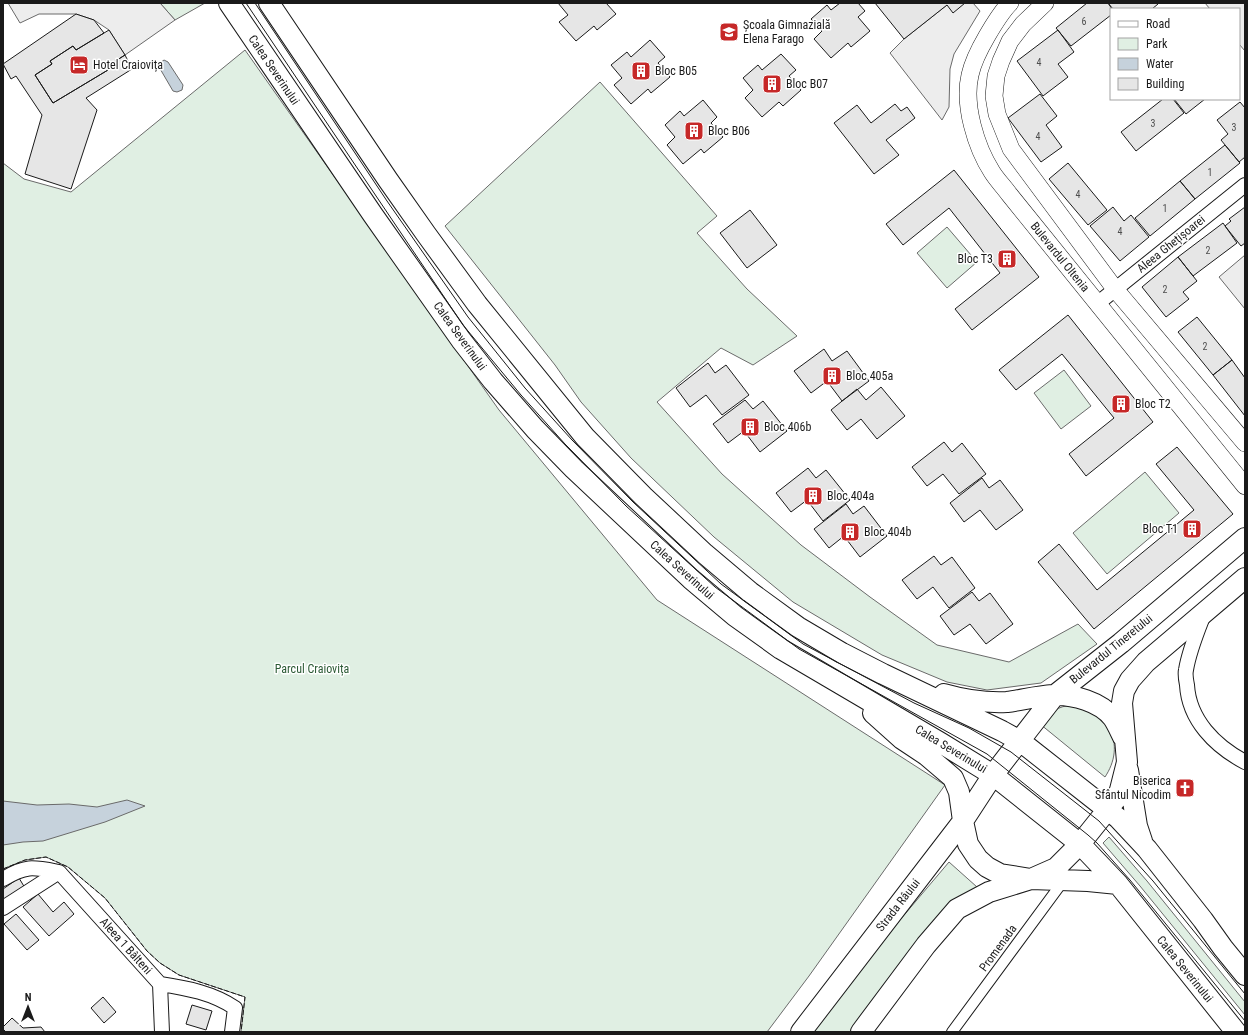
<svg xmlns="http://www.w3.org/2000/svg" width="1248" height="1035" viewBox="0 0 1248 1035" font-family="'Roboto Condensed',sans-serif">
	<style>
		.green { fill: #e0efe3; stroke: #6a6a6a }
		.parking { fill: #ededed; stroke: #6a6a6a }
		.water { fill: #c6d2dc; stroke: #6a6a6a }
		.building { fill: #e6e6e6; stroke: #1a1a1a }
		.lines { fill: none; stroke-linecap: round; stroke-linejoin: round }
		.pedestrian-casing { stroke: #1a1a1a; stroke-width: 12 }
		.minor-casing { stroke: #1a1a1a; stroke-width: 16 }
		.tertiary-casing { stroke: #1a1a1a; stroke-width: 18 }
		.secondary-casing { stroke: #1a1a1a; stroke-width: 22 }
		.pedestrian { stroke: #fff; stroke-width: 10 }
		.minor { stroke: #fff; stroke-width: 14 }
		.tertiary { stroke: #fff; stroke-width: 17 }
		.secondary { stroke: #fff; stroke-width: 20 }
		.tram { stroke: #1a1a1a; stroke-width: 1 }
		.fence { stroke: #1a1a1a; stroke-width: 1; stroke-dasharray: 5 2; stroke-linecap: butt }
		.labels { text-anchor: middle; stroke-width: 3; stroke-linejoin: round; paint-order: stroke }
		.number-label { font-size: 10px; fill: #4d4d4d }
		.poi-label { font-size: 12px; fill: #1a1a1a; stroke: #fff; text-anchor: start }
		.street-label { font-size: 12px; fill: #1a1a1a; stroke: #fff }
		.park-label { font-size: 12px; fill: #2b5a34; stroke: #fff }
	</style>
	<rect width="100%" height="100%" fill="#fff"/>
	<!-- green -->
	<path class="green" d="M160 3H205L175 20Z
		M245 50 499 410 657 600 945 785 809 976 767 1032H241L245 997 179 975 160 963 147 951 105 898 68 867 46 857 25 860 3 869V163L24 179 71 192Z
		M600 82 717 216 697 233 747 289 797 336 753 365 721 348 657 402 722 474 801 545 870 597 937 645 1009 662 1078 624 1097 644 1041 683 987 690 947 682 882 655 793 602 714 537 631 458 581 402 555 365 445 226Z
		M947 227 977 262 947 288 917 253Z
		M1064 370 1091 406 1061 429 1034 393Z
		M1145 472 1179 513 1107 574 1073 533Z
		M1074 705C1083 709 1094 712 1103 718 1106 720 1107 725 1109 728 1118 744 1115 762 1105 777L1040 724C1052 712 1056 706 1074 705Z
		M1109 837 1147 881 1245 1002V1015L1140 886 1103 843Z
		M949 862 977 887 919 942 850 1032H813L894 927Z"/>
	<!-- parking -->
	<path class="parking" d="M8 3H160L175 20 125 55 109 30 94 20 76 14H39L20 23Z
		M965 3H973L980 11 954 54 950 69 949 107 942 120 890 53 904 39 947 5Z
		M1205 3H1245V51L1239 44V9H1210Z
		M1245 255V309L1219 277Z"/>
	<!-- water -->
	<path class="water" d="M164 60 168 62 183 85 182 90 177 92 173 91 159 67 160 63Z
		M127 800 145 806 105 822 43 841 23 842 3 845V801L37 805 69 804 97 807Z"/>
	<!-- building -->
	<path class="building" d="M558 3H606L616 14 597 30 594 26 576 41 559 22 568 15Z
		M840 3H858L865 11 858 17 870 31 851 47 848 43 831 58 814 39 822 31 811 19 827 5 831 10Z
		M875 3H965L953 13 947 5 904 39Z
		M1087 3H1108L1112 9H1111V15L1071 46 1056 28Z
		M1108 3H1157L1158 4 1152 9H1113Z
		M76 14 94 20 104 33 76 50 73 46 50 61 52 64 35 75 53 103 108 70 106 67 125 55 132 69 86 98 97 110 71 189 25 174 42 115 16 76 11 79 3 64Z
		M109 30 125 55 106 67 108 70 53 103 35 75 52 64 50 61 73 46 76 50Z
		M1058 30 1074 52 1058 64 1068 77 1043 96 1017 61Z
		M650 40 665 57 658 63 670 77 651 93 648 89 631 104 614 85 622 78 611 65 627 52 631 57Z
		M781 54 796 70 789 76 801 90 783 106 779 102 762 117 745 98 753 90 743 78 758 65 762 70Z
		M1040 94 1057 116 1046 125 1062 147 1041 162 1008 118Z
		M1163 99H1173L1184 113 1136 151 1121 132Z
		M1174 99H1205L1186 114Z
		M703 100 717 117 711 123 723 137 704 153 701 149 683 164 667 145 675 137 665 125 680 111 684 116Z
		M1240 102 1245 108V157L1239 162 1221 140 1228 134 1217 120Z
		M895 104 901 111 907 107 915 118 886 140 899 155 874 174 834 123 857 105 871 123Z
		M1225 145 1240 163 1195 199 1180 181Z
		M1068 163 1107 210 1088 225 1049 179Z
		M954 170 1039 277 972 330 955 309 1000 273 949 208 903 245 886 224Z
		M1180 181 1195 199 1150 236 1135 218Z
		M1113 207 1124 221 1131 215 1149 237 1120 261 1090 226Z
		M1245 207V243L1241 246 1225 226 1231 221 1229 219Z
		M750 210 777 245 747 268 720 233Z
		M1223 223 1237 243 1193 276 1178 257Z
		M1178 257 1197 281 1183 292 1189 299 1166 317 1142 287Z
		M1068 315 1153 422 1086 476 1069 454 1114 418 1062 354 1016 390 999 370Z
		M1197 317 1232 360 1213 375 1178 332Z
		M824 349 832 361 847 351 869 381 842 401 827 381 811 393 794 371Z
		M1232 360 1245 378V416L1213 375Z
		M708 363 715 373 726 365 749 395 722 415 706 395 690 407 676 388Z
		M881 387 905 416 877 439 861 419 847 430 831 410 857 389 866 400Z
		M745 400 753 409 763 401 787 431 760 452 744 431 728 443 713 424Z
		M944 442 952 452 962 443 986 474 959 494 943 474 927 486 912 467Z
		M1177 447 1233 514 1094 629 1038 562 1059 544 1097 590 1194 510 1156 464Z
		M808 468 816 478 826 470 850 500 823 521 807 500 791 512 776 493Z
		M982 478 989 488 1000 480 1023 510 996 530 980 510 964 522 950 503Z
		M846 504 853 514 864 506 887 536 860 557 844 536 829 548 814 529Z
		M934 556 941 565 952 557 975 588 949 608 933 587 917 599 902 580Z
		M972 592 979 601 990 593 1013 624 986 644 970 624 954 635 940 616Z
		M19 878 25 888 3 901V889Z
		M38 894 53 912 64 902 74 914 49 936 23 907Z
		M16 914 39 940 27 950 4 924Z
		M103 997 116 1012 104 1023 91 1008Z
		M192 1005 212 1011 206 1030 186 1024Z
		M12 1018 23 1028 41 1027 45 1032H6L3 1029V1027Z"/>
	<g class="lines">
		<!-- pedestrian casing -->
		<g class="pedestrian-casing">
			<path id="pedestrian" d="M952 1032 1064 880"/>
		</g>
		<!-- minor casing -->
		<g class="minor-casing">
			<path id="minor" d="M1097 304 1245 185
				M1204 614C1197 632 1189 651 1186 670 1185 674 1186 680 1187 685 1189 720 1215 746 1245 762
				M59 872 160 984 162 1032
				M3 879C26 865 33 867 59 872
				M3 908 59 872
				M160 984C187 988 213 993 235 1008L232 1032"/>
		</g>
		<!-- tertiary casing -->
		<g class="tertiary-casing">
			<path id="tertiary" d="M1010 3C1001 12 994 24 987 36 980 48 973 61 970 75 963 105 976 147 992 172 997 180 1004 187 1009 194L1245 486
				M1045 3 1023 24 1010 41 1001 61 996 76 994 96 997 114 1011 149 1115 289 1245 443"/>
		</g>
		<!-- secondary casing -->
		<g class="secondary-casing">
			<path id="secondary" d="M229 3 373 215 461 340 493 381 535 429 574 469 691 579 735 616 781 649 941 743 993 775 1080 844 1118 884 1236 1032
				M269 3 388 180 426 234 477 304 585 437 643 496 705 554 750 592 798 627 842 653 883 674 1002 731 1020 741 1118 818 1147 849 1203 920 1223 948 1245 975
				M944 694C965 700 986 703 1007 702 1022 700 1037 696 1053 695 1073 694 1101 702 1113 718 1117 724 1120 731 1123 737
				M873 713 902 739 926 755 953 778 959 792 963 821 968 844 978 859 987 867 1000 874 1031 879 1088 881 1118 884
				M1128 770 1137 826 1142 841
				M801 1032 963 821 993 775 1055 695 1121 643 1245 538
				M861 1032 926 945 957 909 989 892 1031 879 1056 868 1080 844 1116 799 1120 790 1127 762 1122 703 1124 691 1130 680 1146 662 1245 578"/>
		</g>
		<!-- pedestrian -->
		<use href="#pedestrian" class="pedestrian"/>
		<!-- minor -->
		<use href="#minor" class="minor"/>
		<!-- tertiary -->
		<use href="#tertiary" class="tertiary"/>
		<!-- secondary -->
		<use href="#secondary" class="secondary"/>
		<!-- tram -->
		<path class="tram" d="M246 3 463 325 521 395 565 444 626 506 715 587 799 649 987 754 1088 835 1097 843 1130 880 1245 1021
			M255 3 387 201 468 317 525 388 572 440 633 502 721 584 803 644 914 703 969 728 1011 752 1099 821 1153 881 1245 994"/>
		<!-- fence -->
		<path class="fence" d="M3 869 25 860 46 857 68 867 105 898 147 951 160 963 179 975 245 997 241 1032"/>
	</g>
	<!-- icons -->
	<defs>
		<g id="school-square" transform="scale(1)"><rect x="-9" y="-9" width="18" height="18" rx="4" fill="#c62828" stroke="#fff"/><path d="M0-5L7-2L0 1L-7-2ZM-4 1L0 2.5L4 1V4Q0 6-4 4Z" fill="#fff"/></g>
		<g id="hotel-square" transform="scale(1)"><rect x="-9" y="-9" width="18" height="18" rx="4" fill="#c62828" stroke="#fff"/><path d="M-6-4.5h1.5V1H6V5H4.5V3h-9V5H-6ZM-4 0a1.8 1.8 0 1 1 3.6 0ZM.5 0V-2.5h3Q6-2.5 6 0Z" fill="#fff"/></g>
		<g id="building-square" transform="scale(1)"><rect x="-9" y="-9" width="18" height="18" rx="4" fill="#c62828" stroke="#fff"/><path d="M-4-6H4V6H1V3H-1V6H-4ZM-2.5-4.3h1.7v1.8h-1.7ZM.8-4.3h1.7v1.8H.8ZM-2.5-1h1.7V.8h-1.7ZM.8-1h1.7V.8H.8Z" fill="#fff"/></g>
		<g id="church-square" transform="scale(1)"><rect x="-9" y="-9" width="18" height="18" rx="4" fill="#c62828" stroke="#fff"/><path d="M-1.2-6h2.4v3.5h3.3v2.4h-3.3V6h-2.4V-.1h-3.3v-2.4h3.3Z" fill="#fff"/></g>
	</defs>
	<g fill-rule="evenodd">
		<use href="#school-square" x="729" y="32"/>
		<use href="#hotel-square" x="79" y="65"/>
		<use href="#building-square" x="641" y="71"/>
		<use href="#building-square" x="772" y="84"/>
		<use href="#building-square" x="694" y="131"/>
		<use href="#building-square" x="1007" y="259"/>
		<use href="#building-square" x="832" y="376"/>
		<use href="#building-square" x="1121" y="404"/>
		<use href="#building-square" x="750" y="427"/>
		<use href="#building-square" x="813" y="496"/>
		<use href="#building-square" x="1192" y="529"/>
		<use href="#building-square" x="850" y="532"/>
		<use href="#church-square" x="1185" y="788"/>
	</g>
	<g class="labels">
		<!-- number labels -->
		<g class="number-label">
			<text x="1084" y="25">6</text>
			<text x="1039" y="66">4</text>
			<text x="1153" y="127">3</text>
			<text x="1234" y="131">3</text>
			<text x="1038" y="140">4</text>
			<text x="1210" y="176">1</text>
			<text x="1078" y="198">4</text>
			<text x="1165" y="212">1</text>
			<text x="1120" y="235">4</text>
			<text x="1208" y="254">2</text>
			<text x="1165" y="293">2</text>
			<text x="1205" y="350">2</text>
		</g>
		<!-- poi labels -->
		<g class="poi-label">
			<text x="743" y="29">Școala Gimnazială<tspan x="743" dy="14">Elena Farago</tspan></text>
			<text x="93" y="69">Hotel Craiovița</text>
			<text x="655" y="75">Bloc B05</text>
			<text x="786" y="88">Bloc B07</text>
			<text x="708" y="135">Bloc B06</text>
			<text x="993" y="263" text-anchor="end">Bloc T3</text>
			<text x="846" y="380">Bloc 405a</text>
			<text x="1135" y="408">Bloc T2</text>
			<text x="764" y="431">Bloc 406b</text>
			<text x="827" y="500">Bloc 404a</text>
			<text x="1178" y="533" text-anchor="end">Bloc T1</text>
			<text x="864" y="536">Bloc 404b</text>
			<text x="1171" y="785" text-anchor="end">Biserica<tspan x="1171" dy="14">Sfântul Nicodim</tspan></text>
		</g>
		<!-- street labels -->
		<g class="street-label">
			<text transform="translate(274 70) rotate(56)" y="4">Calea Severinului</text>
			<text transform="translate(1171 244) rotate(-39)" y="4">Aleea Ghețișoarei</text>
			<text transform="translate(1060 257) rotate(51)" y="4">Bulevardul Oltenia</text>
			<text transform="translate(460 336) rotate(54)" y="4">Calea Severinului</text>
			<text transform="translate(682 570) rotate(42)" y="4">Calea Severinului</text>
			<text transform="translate(1111 649) rotate(-39)" y="4">Bulevardul Tineretului</text>
			<text transform="translate(951 749) rotate(31)" y="4">Calea Severinului</text>
			<text transform="translate(898 905) rotate(-52)" y="4">Strada Râului</text>
			<text transform="translate(126 946) rotate(48)" y="4">Aleea 1 Bâlteni</text>
			<text transform="translate(998 948) rotate(-54)" y="4">Promenada</text>
			<text transform="translate(1185 969) rotate(51)" y="4">Calea Severinului</text>
		</g>
		<!-- park labels -->
		<g class="park-label">
			<text x="312" y="673">Parcul Craiovița</text>
		</g>
	</g>
	<!-- border -->
	<rect width="1248" height="1035" fill="none" stroke="#1a1a1a" stroke-width="8"/>
	<!-- legend -->
	<rect x="1110" y="8" width="130" height="92" fill="#ffffff" stroke="#a3a3a3"/>
	<rect x="1118" y="21" width="20" height="6" fill="#ffffff" stroke="#a3a3a3"/>
	<text x="1146" y="28" font-size="12" fill="#1a1a1a">Road</text>
	<rect x="1118" y="38" width="20" height="12" fill="#e0efe3" stroke="#a3a3a3"/>
	<text x="1146" y="48" font-size="12" fill="#1a1a1a">Park</text>
	<rect x="1118" y="58" width="20" height="12" fill="#c6d2dc" stroke="#a3a3a3"/>
	<text x="1146" y="68" font-size="12" fill="#1a1a1a">Water</text>
	<rect x="1118" y="78" width="20" height="12" fill="#e6e6e6" stroke="#a3a3a3"/>
	<text x="1146" y="88" font-size="12" fill="#1a1a1a">Building</text>
	<!-- north arrow -->
	<g transform="translate(28 1007)" stroke="#ffffff" stroke-width="3" paint-order="stroke">
	<path d="M0-3L7 15L0 10L-7 15Z" fill="#1a1a1a"/>
	<text y="-6" font-size="11" font-weight="bold" text-anchor="middle" fill="#1a1a1a">N</text>
	</g>
</svg>
